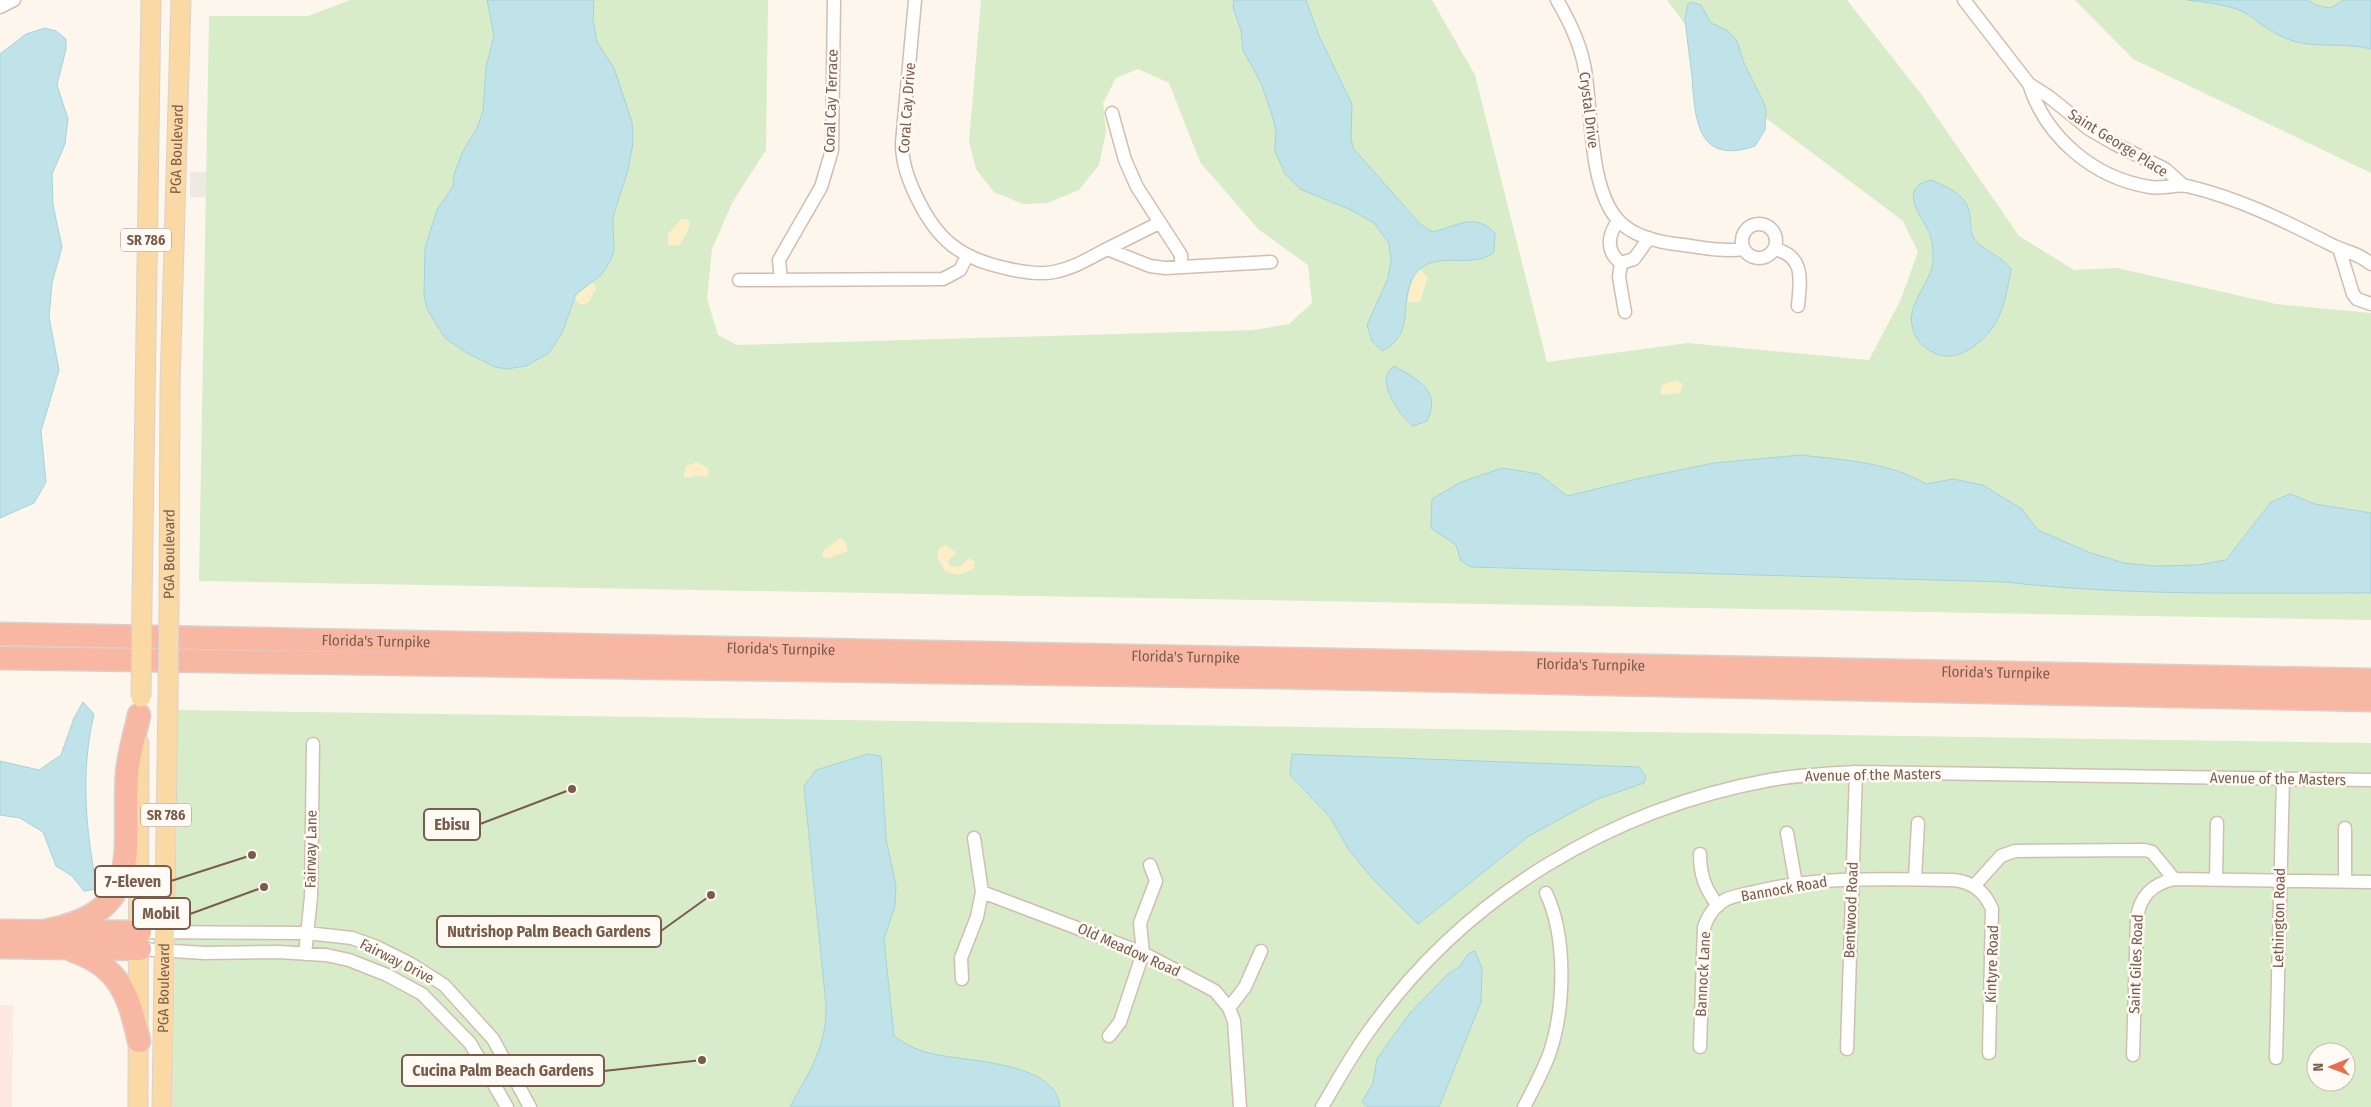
<svg xmlns="http://www.w3.org/2000/svg" width="2371" height="1107" viewBox="0 0 2371 1107" font-family="'Fira Sans Condensed',sans-serif">
	<style>
		.commercial { fill: #fde8e0 }
		.industrial { fill: #efe9e4 }
		.green { fill: #d8ecc9; fill-rule: evenodd }
		.sand { fill: #fcefc7 }
		.water { fill: #bfe3e8; stroke: #a5d3da }
		.lines { fill: none; stroke-linecap: round; stroke-linejoin: round }
		.minor-casing { stroke: #d1beb0; stroke-width: 15 }
		.primary-casing { stroke: #dad1cd; stroke-width: 21 }
		.motorway-casing { stroke: #dad1cd; stroke-width: 25 }
		.minor { stroke: #fff; stroke-width: 12 }
		.primary { stroke: #fbd9a5; stroke-width: 19 }
		.motorway { stroke: #f7b7a3; stroke-width: 22 }
		.primary-bridge-casing { stroke: #dad1cd; stroke-width: 21; stroke-linecap: butt }
		.primary-bridge { stroke: #fbd9a5; stroke-width: 19 }
		.labels { text-anchor: middle; stroke-width: 5; stroke-linejoin: round; paint-order: stroke }
		.shield { fill: #fffaf3; stroke: #a28b7f; stroke-width: 1 }
		.shield-label { font-size: 14px; font-weight: bold; fill: #7a5c4d }
		.street-label { font-size: 15px; fill: #7a5c4d; stroke: #fffaf3 }
		.leader { fill: none; stroke: #7a5c4d; stroke-width: 2 }
		.callout-dot { fill: #7a5c4d; stroke: #fffaf3; stroke-width: 2 }
		.callout { fill: #fffaf3; stroke: #7a5c4d; stroke-width: 2 }
		.callout-label { font-size: 16px; text-anchor: middle; font-weight: bold; fill: #7a5c4d }
	</style>
	<rect width="100%" height="100%" fill="#fdf6ec"/>
	<!-- commercial -->
	<path class="commercial" d="M0 1005H13L12 1107H0Z"/>
	<!-- industrial -->
	<path class="industrial" d="M190 172H214L213 198 190 197Z"/>
	<!-- green -->
	<path class="green" d="M350 0H768L766 150 732 203 712 249 707 299 718 335 737 345 1254 330 1289 324 1312 303 1308 265 1258 229 1200 162 1169 83 1138 69 1116 78 1103 103 1106 132 1099 165 1079 190 1047 203 1023 204 994 192 976 169 969 142 981 0H1432L1475 75 1547 362 1688 343 1869 360 1901 299 1918 252 1903 221 1739 98 1667 0H1847L1921 94 2019 236 2074 270 2117 268 2276 304 2371 313V620L199 581 209 16H308Z
		M2075 0H2371V173L2133 59Z
		M178 710 2371 743V1107H173ZM2316 1052H2346V1082H2316Z"/>
	<!-- sand -->
	<path class="sand" d="M681 219H686L690 222C690 229 683 242 678 246L668 245V234Z
		M1420 269 1428 277 1420 302H1407L1413 277Z
		M592 282 596 289 588 303 581 305 574 298Z
		M1676 380 1683 384 1680 393 1662 395 1660 392 1662 385Z
		M697 462 708 468 709 474 707 477 695 476 686 478 683 476 686 466Z
		M840 538 845 541 848 551 826 559 822 556 823 551Z
		M946 545 956 553 948 560 950 566 959 567 969 558 975 562 973 569 959 575 946 572 937 558 939 548Z"/>
	<!-- water -->
	<path class="water" d="M487 0H594L593 19 597 42 614 68 632 122 633 143 628 170 613 217 614 250 611 260 601 275 576 294 562 333 549 353 526 366 507 369 495 367 467 353 445 338 427 309 424 295 425 248 437 210 453 186 454 175 462 153 477 128 483 111 486 67 494 36Z
		M1234 0H1306L1319 36 1352 104 1351 137 1353 148 1420 224 1433 232C1457 226 1475 212 1495 233L1494 252C1474 270 1437 250 1418 271 1395 296 1419 333 1382 351L1372 341 1367 325 1388 278 1391 261 1389 243 1374 223 1351 210 1300 189 1285 174 1275 151 1276 130 1272 115 1261 83 1243 50 1241 30 1233 8Z
		M2187 0H2308L2316 5 2330 8 2344 0H2371V49C2349 43 2325 47 2302 43 2281 40 2264 26 2247 14 2235 5 2202 2 2187 0Z
		M1692 2 1701 5 1711 23 1727 30 1737 41 1744 63 1763 101 1766 109 1765 130 1755 146C1697 166 1695 119 1692 77 1690 58 1687 39 1685 19L1688 4Z
		M45 28 56 31 66 39V49L57 85 68 119 65 144 52 174 53 205 62 247 52 283 49 317 59 370 41 431 46 482 34 503 0 518V54L26 34Z
		M1931 180C1948 187 1970 196 1970 218 1971 225 1970 233 1975 240 1986 252 2000 255 2011 269 2008 287 2004 311 1993 327 1978 347 1953 366 1929 350 1921 345 1915 338 1913 329 1904 302 1936 281 1933 254 1933 248 1932 241 1930 235 1924 218 1895 188 1931 180Z
		M1394 366C1418 380 1442 390 1427 421L1413 426C1402 418 1382 390 1387 375 1388 372 1392 368 1394 366Z
		M1801 455C1843 460 1889 462 1926 484L1953 479 1983 485 2022 509 2038 530 2091 553 2124 563 2154 566 2199 565 2226 560 2271 502 2290 494 2315 504 2371 513V593C2249 593 2127 596 2005 582L1471 567 1461 561 1456 545 1431 528 1432 499 1461 482 1502 468 1539 474 1567 496 1641 478 1714 463Z
		M83 702 94 714C80 774 86 830 97 889L84 891 72 876 56 866 43 832 20 818 0 815V761L39 770 61 755 74 718Z
		M868 754 881 756 886 839 896 886 895 906 884 939 894 1036C904 1043 916 1050 929 1053 963 1062 1056 1060 1060 1107H790C809 1072 827 1047 826 1005L804 786 816 770Z
		M1292 754 1639 767 1646 776 1644 783 1595 800 1529 836 1418 924 1372 878 1349 850 1330 817 1290 775Z
		M1475 951 1482 968 1481 1002 1439 1107H1368L1362 1102 1373 1083 1377 1059 1409 1014 1448 974 1459 967 1468 954Z"/>
	<g class="lines">
		<!-- minor casing -->
		<g class="minor-casing">
			<path id="minor" d="M915 0 902 143C902 163 908 179 917 198 937 239 959 258 1005 268 1021 272 1038 275 1054 272 1074 268 1090 258 1107 249L1150 266 1165 268 1271 262
				M1557 0C1570 22 1581 45 1585 70 1592 113 1589 188 1618 220 1634 238 1662 243 1684 245 1704 248 1724 252 1744 249
				M1964 0 2029 84 2048 96 2089 129 2115 144 2165 169 2183 185
				M0 7 14 0
				M2029 84C2046 138 2094 178 2150 187 2162 189 2177 184 2187 186 2239 198 2287 222 2334 246 2347 252 2360 254 2371 264
				M1112 113 1125 160 1137 187 1181 255V267
				M1618 221C1608 235 1605 251 1621 263L1634 259 1649 238
				M1742 241a17 17 0 1 1 34 0a17 17 0 1 1-34 0Z
				M2339 248 2353 294 2357 299 2371 304
				M1107 249 1159 223
				M1774 249C1806 256 1800 281 1798 306
				M1621 263 1619 277 1625 312
				M739 280 943 279 960 270 967 256
				M781 280 779 260 821 187 832 150 834 0
				M2345 828V882
				M1787 833 1796 884
				M1700 854C1700 876 1705 888 1718 906
				M1915 879 1918 823
				M2216 880 2217 823
				M1974 886 2001 856 2015 851 2145 850 2152 852 2174 879
				M982 892 1143 953 1215 991 1229 1008 1234 1021 1240 1107
				M140 932 307 933 352 938 377 947 411 964 444 985 493 1039 530 1107
				M140 949 205 953 279 952 326 955 349 960 387 975 422 994 470 1043 507 1107
				M305 954 311 897 313 744
				M962 979 961 958 977 917 982 892 974 838
				M1229 1008 1245 987 1261 951
				M1109 1036 1120 1022 1143 953 1140 923 1156 881 1150 865
				M1700 1047 1704 927C1708 916 1714 906 1725 900 1734 895 1748 894 1758 891 1823 876 1888 879 1954 880 1973 882 1985 892 1992 909L1989 1053
				M1847 1049 1856 772
				M2133 1055 2137 918C2140 895 2153 884 2174 879L2371 882
				M2276 1058 2283 779
				M1322 1107C1338 1080 1353 1052 1372 1027 1467 895 1611 809 1770 780 1798 775 1827 774 1856 772L2371 780
				M1524 1107C1533 1090 1542 1073 1549 1055 1565 1009 1567 937 1546 893"/>
		</g>
		<!-- primary casing -->
		<g class="primary-casing">
			<g id="primary">
				<path d="M142 603 151 0"/>
				<path id="s1" d="M169 604 170 387 181 0"/>
				<path d="M138 1107 139 743"/>
				<path id="s2" d="M162 1107 168 698"/>
			</g>
		</g>
		<!-- motorway casing -->
		<g class="motorway-casing">
			<g id="motorway">
				<path id="s3" d="M0 634 2371 680"/>
				<path d="M0 658 1276 677 2371 700"/>
				<path d="M49 930C146 911 122 850 127 775 128 755 135 735 139 715"/>
				<path d="M0 931 140 932"/>
				<path d="M0 947 140 949"/>
				<path d="M74 951C120 967 129 996 139 1041"/>
			</g>
		</g>
		<!-- minor -->
		<use href="#minor" class="minor"/>
		<!-- primary -->
		<use href="#primary" class="primary"/>
		<!-- motorway -->
		<use href="#motorway" class="motorway"/>
		<!-- primary-bridge casing -->
		<g class="primary-bridge-casing">
			<path id="primary-bridge" d="M141 697 142 603
				M168 698 169 604"/>
		</g>
		<!-- primary-bridge -->
		<use href="#primary-bridge" class="primary-bridge"/>
	</g>
	<g class="labels">
		<!-- shield labels -->
		<g class="shield">
			<rect x="121" y="228.5" width="50" height="23" rx="4"/>
			<rect x="141" y="803.5" width="50" height="23" rx="4"/>
		</g>
		<g class="shield-label">
			<text x="146" y="245">SR 786</text>
			<text x="166" y="820">SR 786</text>
		</g>
		<!-- street labels -->
		<g class="street-label">
			<text transform="translate(831 101) rotate(-88)" y="5">Coral Cay Terrace</text>
			<text transform="translate(907 108) rotate(-86)" y="5">Coral Cay Drive</text>
			<text transform="translate(1589 110) rotate(83)" y="5">Crystal Drive</text>
			<text transform="translate(2118 143) rotate(32)" y="5">Saint George Place</text>
			<text dy="5" stroke="none"><textPath href="#s1" startOffset="455">PGA Boulevard</textPath></text>
			<text dy="5" stroke="none"><textPath href="#s1" startOffset="50">PGA Boulevard</textPath></text>
			<text dy="5" stroke="none"><textPath href="#s3" startOffset="376">Florida's Turnpike</textPath></text>
			<text dy="5" stroke="none"><textPath href="#s3" startOffset="781">Florida's Turnpike</textPath></text>
			<text dy="5" stroke="none"><textPath href="#s3" startOffset="1186">Florida's Turnpike</textPath></text>
			<text dy="5" stroke="none"><textPath href="#s3" startOffset="1591">Florida's Turnpike</textPath></text>
			<text dy="5" stroke="none"><textPath href="#s3" startOffset="1996">Florida's Turnpike</textPath></text>
			<text transform="translate(1873 775) rotate(-1)" y="5">Avenue of the Masters</text>
			<text transform="translate(2278 779) rotate(1)" y="5">Avenue of the Masters</text>
			<text transform="translate(311 849) rotate(-89)" y="5">Fairway Lane</text>
			<text transform="translate(1784 889) rotate(-10)" y="5">Bannock Road</text>
			<text transform="translate(1851 910) rotate(-88)" y="5">Bentwood Road</text>
			<text transform="translate(2279 918) rotate(-89)" y="5">Lethington Road</text>
			<text transform="translate(1129 950) rotate(24)" y="5">Old Meadow Road</text>
			<text transform="translate(397 961) rotate(27)" y="5">Fairway Drive</text>
			<text transform="translate(1992 964) rotate(-88)" y="5">Kintyre Road</text>
			<text transform="translate(2136 964) rotate(-88)" y="5">Saint Giles Road</text>
			<text transform="translate(1703 974) rotate(-87)" y="5">Bannock Lane</text>
			<text dy="5" stroke="none"><textPath href="#s2" startOffset="119">PGA Boulevard</textPath></text>
		</g>
	</g>
	<!-- callouts -->
	<path class="leader" d="M572 789L480 824M252 855L171 881M264 887L190 914M711 895L661 931M702 1060L604 1071"/>
	<g class="callout-dot">
		<circle cx="572" cy="789" r="5"/>
		<circle cx="252" cy="855" r="5"/>
		<circle cx="264" cy="887" r="5"/>
		<circle cx="711" cy="895" r="5"/>
		<circle cx="702" cy="1060" r="5"/>
	</g>
	<g class="callout">
		<rect x="424" y="809" width="56" height="31" rx="5"/>
		<rect x="95" y="866" width="76" height="31" rx="5"/>
		<rect x="133" y="898" width="57" height="31" rx="5"/>
		<rect x="437" y="916" width="224" height="31" rx="5"/>
		<rect x="402" y="1055" width="202" height="31" rx="5"/>
	</g>
	<g class="callout-label">
		<text x="452" y="830">Ebisu</text>
		<text x="133" y="887">7-Eleven</text>
		<text x="161" y="919">Mobil</text>
		<text x="549" y="937">Nutrishop Palm Beach Gardens</text>
		<text x="503" y="1076">Cucina Palm Beach Gardens</text>
	</g>
	<!-- north arrow -->
	<g transform="translate(2331 1067) rotate(269)"><circle r="24" fill="#fffaf3" stroke="#cabbb1"/>
	<path d="M0-4L9 19L0 12L-9 19Z" fill="#e76f51"/>
	<text y="-8" font-size="14" font-weight="bold" text-anchor="middle" fill="#7a5c4d">N</text>
	</g>
</svg>
